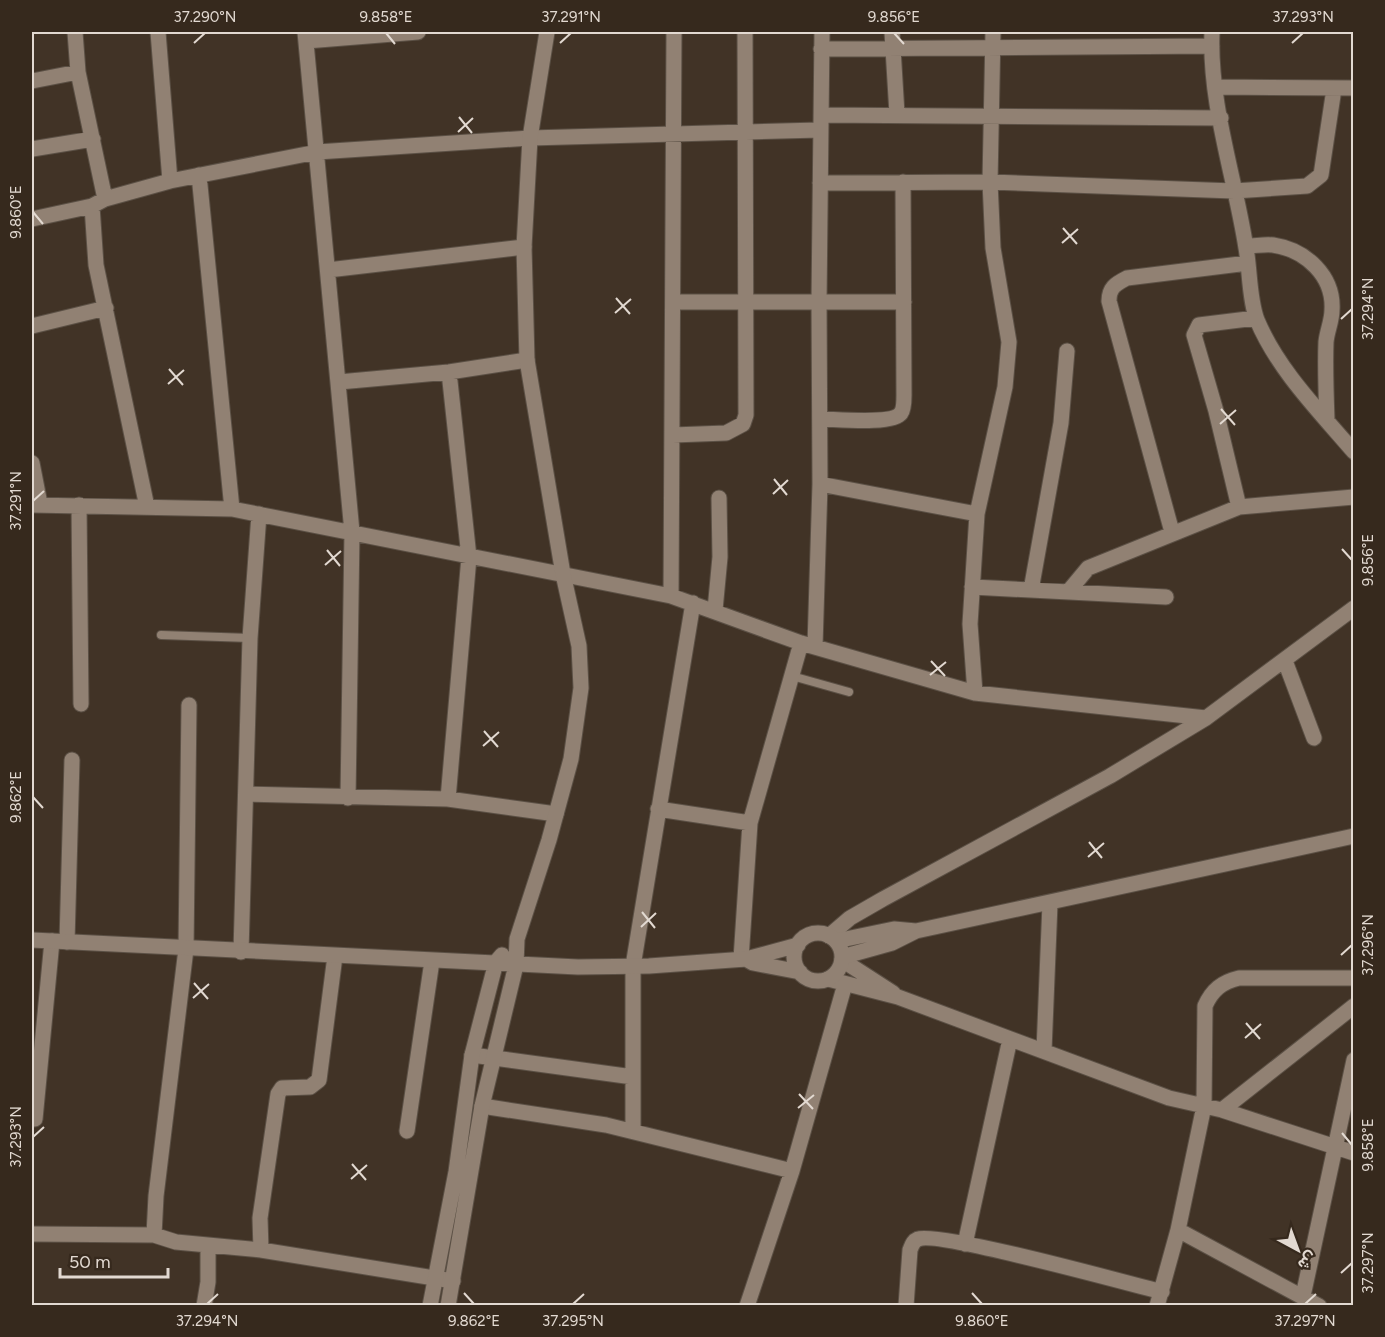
<svg xmlns="http://www.w3.org/2000/svg" width="1385" height="1337" viewBox="0 0 1385 1337" font-family="Figtree,Vazirmatn,sans-serif">
	<style>
		.lines { fill: none; stroke-linecap: round; stroke-linejoin: round }
		.lane-casing { stroke: #5b5045; stroke-width: 10 }
		.street-casing { stroke: #5b5045; stroke-width: 17 }
		.secondary-casing { stroke: #5b5045; stroke-width: 17 }
		.lane { stroke: #918173; stroke-width: 8 }
		.street { stroke: #918173; stroke-width: 15 }
		.secondary { stroke: #918173; stroke-width: 15 }
		.ticks { fill: none; stroke: #e2d9d1; stroke-width: 2 }
		.neatline { fill: none; stroke: #e2d9d1; stroke-width: 2 }
		.ticks-label { font-size: 15px; text-anchor: middle; fill: #e2d9d1 }
	</style>
	<rect width="100%" height="100%" fill="#413326"/>
	<g class="lines">
		<!-- lane casing -->
		<g class="lane-casing">
			<path id="lane" d="M161 635 250 638
				M792 676 849 692"/>
		</g>
		<!-- street casing -->
		<g class="street-casing">
			<path id="street" d="M75 32 78 72 105 199
				M158 32 170 181
				M305 32 352 532 348 798
				M892 32 897 114
				M1212 32C1209 104 1235 177 1246 248 1250 270 1249 299 1257 320 1278 370 1319 411 1354 452
				M306 41 418 32
				M821 49 1212 46
				M32 81 78 72
				M1216 87 1354 88
				M821 115 1221 118
				M32 149 93 139
				M199 175 232 509
				M820 183 990 182 1234 191 1307 186 1321 175 1334 89
				M92 206 96 265 147 507
				M32 219 92 206 105 199 170 181 317 152 530 138 819 130
				M1246 246C1255 246 1265 244 1273 245 1306 250 1334 276 1332 310 1332 321 1327 331 1326 342 1325 368 1326 394 1327 420
				M328 270 524 247
				M673 302H904
				M32 326 106 308
				M339 382 449 372 527 360
				M820 419C835 419 893 425 901 413 904 409 904 400 904 395L903 182
				M673 435 726 433 743 424 746 415 745 32
				M32 463 40 504
				M820 484 977 514
				M32 505 232 509 671 596 801 643 975 693 1206 718
				M79 505 81 704
				M1239 507 1216 411 1194 335 1199 325 1256 318
				M1172 532 1109 301C1109 288 1115 284 1127 278L1248 263
				M972 587 1166 597
				M1031 590 1061 423 1067 351
				M1068 592 1088 568 1239 507 1354 497
				M671 596 674 32
				M715 610 720 557 719 498
				M815 646 820 484 819 302 822 32
				M1285 661 1314 738
				M975 693 970 624 977 514 1005 387 1009 342 993 248 990 182 993 32
				M246 794 448 799 556 814
				M448 799 469 557 449 372
				M658 809 750 823
				M829 936 850 918 883 899 1110 776 1206 718 1354 608
				M67 942 72 760
				M241 952 250 638 259 514
				M741 959 750 823 801 643
				M842 960 893 993
				M828 979 898 997 1169 1098 1222 1110 1354 1153
				M1044 1051 1050 903
				M472 1055 633 1077
				M482 1106 606 1125 792 1171 845 984
				M1222 1110 1354 1006
				M35 1119 52 941
				M407 1131 432 961
				M633 1131V966L693 603
				M1178 1230 1319 1306
				M32 1234 154 1235 176 1242 261 1250 453 1281
				M154 1235 156 1196 186 949 189 705
				M965 1244 1010 1039
				M261 1250 260 1218 278 1094 282 1088 310 1087 319 1080 335 956
				M1303 1296 1354 1060
				M204 1306 208 1282V1246
				M747 1306 792 1171
				M906 1306 910 1250C912 1245 913 1241 918 1239 938 1231 1127 1283 1162 1292
				M1157 1306 1178 1230 1204 1106 1205 1006C1212 990 1222 982 1239 978H1354"/>
		</g>
		<!-- secondary casing -->
		<g class="secondary-casing">
			<path id="secondary" d="M794 957a24 24 0 1 1 48 0a24 24 0 1 1-48 0Z
				M32 940 578 967 649 966 746 959 798 945
				M836 941 894 929 916 931 1354 836
				M842 957 892 943 916 931
				M746 959 753 963 800 972
				M430 1306 456 1172 472 1055 496 962 502 955
				M448 1306 482 1106 516 965 517 939 549 840 571 759 581 688 579 646 563 574 527 360 524 247 530 138 547 32"/>
		</g>
		<!-- lane -->
		<use href="#lane" class="lane"/>
		<!-- street -->
		<use href="#street" class="street"/>
		<!-- secondary -->
		<use href="#secondary" class="secondary"/>
	</g>
	<!-- ticks -->
	<path class="ticks" d="M386 33 395 44M894 33 904 44M194 43 205 33M560 43 571 33M1292 43 1303 33M459 117 472 133M458 132 473 118M33 212 43 224M1063 228 1077 244M1062 243 1078 229M616 298 630 314M615 313 631 299M1341 319 1352 309M169 369 183 385M168 384 184 370M1221 409 1235 425M1220 424 1236 410M774 479 787 495M773 494 788 480M33 501 44 491M1342 549 1352 560M327 550 340 566M325 565 341 551M931 661 945 676M930 675 946 662M484 731 498 747M483 746 499 732M33 797 43 808M1089 842 1102 858M1088 857 1104 843M642 912 655 928M641 927 656 913M1341 955 1352 945M194 983 208 999M193 998 209 984M1246 1023 1260 1039M1245 1038 1261 1024M799 1094 813 1109M798 1108 814 1095M1342 1133 1352 1145M33 1137 44 1127M352 1164 366 1180M351 1179 367 1165M1341 1273 1352 1263M464 1293 474 1304M972 1293 982 1304M207 1304 218 1294M573 1304 584 1294M1305 1304 1316 1294"/>
	<!-- border -->
	<rect width="1385" height="1337" fill="none" stroke="#36291d" stroke-width="66"/>
	<!-- north arrow -->
	<g transform="translate(1298 1250) rotate(139)" stroke="#36291d" stroke-width="4.5" paint-order="stroke">
	<path d="M0-4.5L10 22L0 15L-10 22Z" fill="#e2d9d1"/>
	<text y="-9" font-size="16" font-weight="bold" text-anchor="middle" fill="#e2d9d1">ش</text>
	</g>
	<!-- scale -->
	<path d="M60 1268v9h108v-9" fill="none" stroke="#e2d9d1" stroke-width="3"/>
	<text x="69" y="1268" font-size="18" fill="#e2d9d1" stroke="#36291d" stroke-width="4.5" paint-order="stroke">50 m</text>
	<rect x="33" y="33" width="1319" height="1271" class="neatline"/>
	<g class="ticks-label">
		<text x="205" y="22">37.290°N</text>
		<text x="386" y="22">9.858°E</text>
		<text x="571" y="22">37.291°N</text>
		<text x="894" y="22">9.856°E</text>
		<text x="1303" y="22">37.293°N</text>
		<text transform="translate(16 212) rotate(-90)" y="5">9.860°E</text>
		<text transform="translate(1368 309) rotate(-90)" y="5">37.294°N</text>
		<text transform="translate(16 501) rotate(-90)" y="5">37.291°N</text>
		<text transform="translate(1368 560) rotate(-90)" y="5">9.856°E</text>
		<text transform="translate(16 797) rotate(-90)" y="5">9.862°E</text>
		<text transform="translate(1368 945) rotate(-90)" y="5">37.296°N</text>
		<text transform="translate(16 1137) rotate(-90)" y="5">37.293°N</text>
		<text transform="translate(1368 1145) rotate(-90)" y="5">9.858°E</text>
		<text transform="translate(1368 1263) rotate(-90)" y="5">37.297°N</text>
		<text x="207" y="1326">37.294°N</text>
		<text x="474" y="1326">9.862°E</text>
		<text x="573" y="1326">37.295°N</text>
		<text x="982" y="1326">9.860°E</text>
		<text x="1305" y="1326">37.297°N</text>
	</g>
</svg>
